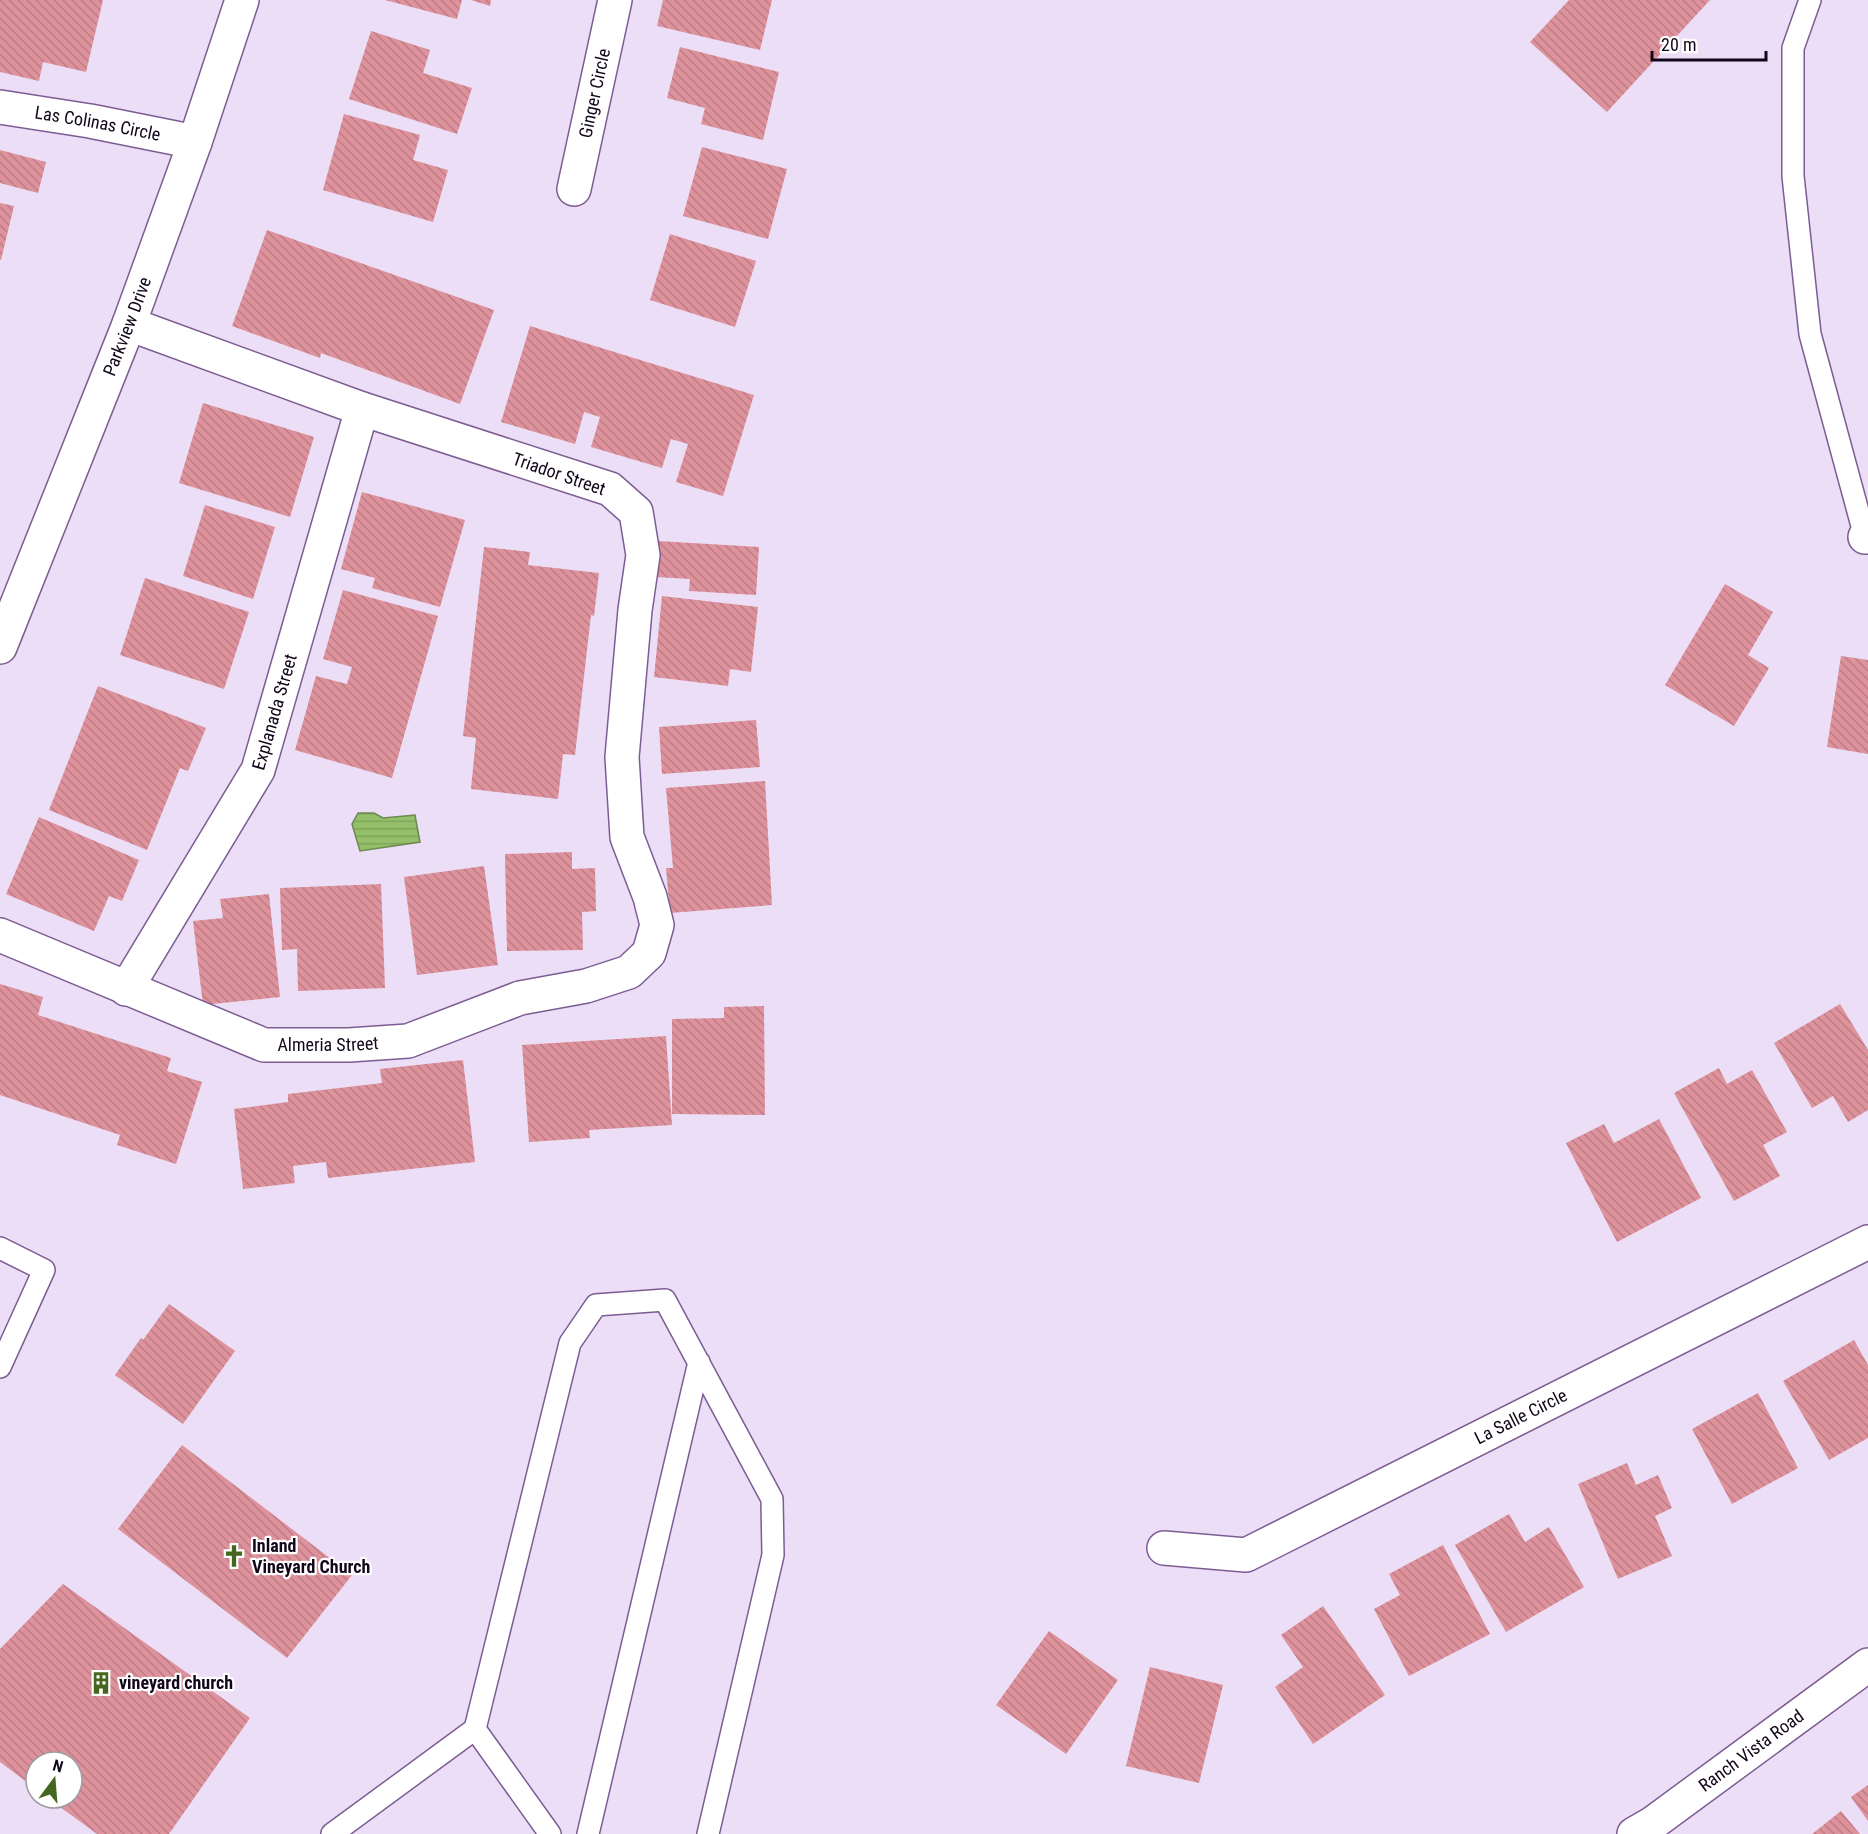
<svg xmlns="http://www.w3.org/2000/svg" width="1868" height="1834" viewBox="0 0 1868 1834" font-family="'Roboto Condensed',sans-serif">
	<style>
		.water { fill: url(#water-rules); stroke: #6d8851; stroke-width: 1.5 }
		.building { fill: url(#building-back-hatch) }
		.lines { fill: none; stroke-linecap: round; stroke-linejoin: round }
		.service-casing { stroke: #7d5c93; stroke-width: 24 }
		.minor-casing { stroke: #7d5c93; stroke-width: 36 }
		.tertiary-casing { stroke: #7d5c93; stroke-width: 36 }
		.service { stroke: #fff; stroke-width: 21 }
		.minor { stroke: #fff; stroke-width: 33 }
		.tertiary { stroke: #fff; stroke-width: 33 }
		.labels { text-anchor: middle; stroke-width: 4.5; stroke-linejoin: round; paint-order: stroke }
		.street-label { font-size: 18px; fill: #12061a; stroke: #fff }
		.poi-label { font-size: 18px; font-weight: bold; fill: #12061a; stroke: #fff; text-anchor: start }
	</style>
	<defs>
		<pattern id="water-rules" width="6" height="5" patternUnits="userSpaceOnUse" patternTransform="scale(1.5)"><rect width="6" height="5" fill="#94c069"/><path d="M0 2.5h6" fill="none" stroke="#7fa45a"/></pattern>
		<pattern id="building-back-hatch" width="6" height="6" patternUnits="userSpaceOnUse" patternTransform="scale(1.5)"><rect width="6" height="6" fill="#de929c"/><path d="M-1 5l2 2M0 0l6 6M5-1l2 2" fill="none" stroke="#bd7c86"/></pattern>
	</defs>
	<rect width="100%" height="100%" fill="#ecdef7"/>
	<!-- water -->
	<path class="water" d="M358 813H374L383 818 415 815 420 842 360 851 352 824Z"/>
	<!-- building -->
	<path class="building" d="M0 0H103L86 72 43 62 39 81 0 72Z
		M385 0H462L457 19Z
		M471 0H491L490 6Z
		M663 0H772L760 50 657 26Z
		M1569 0H1710L1607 112 1530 42Z
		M371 31 430 50 423 73 472 88 457 134 349 99Z
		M680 47 779 72 763 140 701 124 705 108 667 98Z
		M344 114 420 135 413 160 448 170 433 222 323 190Z
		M702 147 787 169 768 239 683 216Z
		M0 150 46 162 38 193 0 183Z
		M0 203 14 206 1 260H0Z
		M267 230 494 310 460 404 321 353 320 358 232 326Z
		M670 234 756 261 735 327 650 300Z
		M530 326 754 395 723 496 676 482 688 444 671 439 662 468 591 447 600 417 584 412 575 444 501 422Z
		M203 403 314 437 290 517 179 483Z
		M362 492 465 520 440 607 372 588 375 578 341 569Z
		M205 505 275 527 253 599 183 576Z
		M658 541 759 547 756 595 689 591 690 579 656 577Z
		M484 547 530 552 528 565 599 573 594 616 591 615 575 755 563 754 558 799 471 789 476 738 463 736Z
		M145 578 249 612 224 689 120 655Z
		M1725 584 1773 612 1748 655 1769 668 1734 726 1665 685Z
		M343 590 438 616 392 778 295 750 316 676 347 684 352 667 323 659Z
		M662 596 758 607 751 672 730 669 728 686 654 677Z
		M1841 656 1868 660V754L1827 747Z
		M98 686 206 728 188 771 180 768 147 850 49 810Z
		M756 720 760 767 662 774 659 727Z
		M765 781 772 905 670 913 666 868H673L666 788Z
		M39 817 139 860 122 901 109 896 94 931 6 894Z
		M572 852V869L595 868 596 911 582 912 583 950 507 951 505 854Z
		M484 866 498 965 417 975 404 877Z
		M381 884 385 988 298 991 297 949 282 950 280 888Z
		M269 894 280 997 203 1005 193 921 223 918 220 899Z
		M0 984 43 997 38 1015 171 1058 167 1071 202 1082 176 1164 117 1145 120 1135 0 1095Z
		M1840 1004 1868 1050V1110L1848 1122 1833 1096 1812 1108 1774 1043Z
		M764 1006 765 1115 672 1114V1019L724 1018V1007Z
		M666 1036 672 1125 589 1130 590 1138 529 1142 522 1045Z
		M463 1060 475 1162 328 1178 326 1162 293 1166 295 1183 243 1189 234 1109 288 1102V1094L382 1083 380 1069Z
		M1719 1068 1727 1084 1752 1070 1787 1132 1763 1145 1780 1176 1734 1201 1674 1093Z
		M1659 1119 1701 1198 1617 1242 1566 1143 1604 1124 1614 1143Z
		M169 1304 235 1351 183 1424 115 1375 141 1338 143 1340Z
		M1854 1340 1868 1365V1438L1829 1460 1783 1381Z
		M1758 1393 1798 1468 1732 1504 1692 1429Z
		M182 1445 352 1575 287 1658 118 1529Z
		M1627 1463 1636 1485 1658 1475 1672 1508 1655 1516 1672 1556 1618 1579 1578 1484Z
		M1509 1514 1525 1542 1549 1527 1584 1587 1506 1632 1455 1545Z
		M1443 1545 1490 1634 1409 1676 1374 1609 1400 1595 1389 1574Z
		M63 1584 250 1718 169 1834H97L48 1798H72V1762H36V1789L0 1762V1649Z
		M1323 1606 1385 1695 1313 1744 1275 1687 1303 1667 1281 1635Z
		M1049 1631 1118 1680 1066 1754 996 1705Z
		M1150 1667 1223 1685 1199 1783 1126 1766Z
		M1868 1785V1821L1851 1797Z
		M1841 1811 1860 1834H1812Z"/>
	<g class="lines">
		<!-- service casing -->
		<g class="service-casing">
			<path id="service" d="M1810 0 1793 48V176L1810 334 1865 537
				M0 1248 44 1270 0 1367
				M475 1729 570 1343 596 1305 665 1300 772 1499 773 1555 708 1834
				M332 1834 475 1729 550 1834
				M588 1834 699 1362"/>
		</g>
		<!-- minor casing -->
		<g class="minor-casing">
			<g id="minor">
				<path id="s1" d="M0 107 90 121 195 142"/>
				<path id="s2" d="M574 189 615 0"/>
				<path d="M1865 537H1868"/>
				<path id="s3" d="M0 935 264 1045H349L408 1041 520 998 586 986 629 972 649 953 657 925 650 897 627 837 622 757 635 610 643 555 636 512 610 489 362 409 129 324"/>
				<path id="s4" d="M126 989 258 770 362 409"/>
				<path id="s5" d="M1164 1548 1246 1555 1868 1242"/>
				<path id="s6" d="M1634 1834 1653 1823 1868 1665"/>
			</g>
		</g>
		<!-- tertiary casing -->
		<g class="tertiary-casing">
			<g id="tertiary">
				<path id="s7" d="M0 647 129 324 195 142 242 0"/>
			</g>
		</g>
		<!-- service -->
		<use href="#service" class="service"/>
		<!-- minor -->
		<use href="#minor" class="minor"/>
		<!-- tertiary -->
		<use href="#tertiary" class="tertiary"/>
	</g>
	<!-- icons -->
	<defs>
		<g id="church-bare" transform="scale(1.8)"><path d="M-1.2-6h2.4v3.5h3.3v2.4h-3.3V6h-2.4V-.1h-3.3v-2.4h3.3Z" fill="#44661d" stroke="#fff" stroke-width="2.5" paint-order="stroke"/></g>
		<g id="building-bare" transform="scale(1.8)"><path d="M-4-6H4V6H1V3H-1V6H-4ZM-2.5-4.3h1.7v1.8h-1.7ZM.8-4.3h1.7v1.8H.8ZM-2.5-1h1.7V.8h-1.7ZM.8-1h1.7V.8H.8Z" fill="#44661d" stroke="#fff" stroke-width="2.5" paint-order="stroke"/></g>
	</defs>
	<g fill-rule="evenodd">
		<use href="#church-bare" x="234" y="1556"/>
		<use href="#building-bare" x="101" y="1683"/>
	</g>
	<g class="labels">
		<!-- street labels -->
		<g class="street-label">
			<text dy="6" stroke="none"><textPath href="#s2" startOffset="98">Ginger Circle</textPath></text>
			<text dy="6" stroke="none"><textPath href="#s1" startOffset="99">Las Colinas Circle</textPath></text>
			<text dy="6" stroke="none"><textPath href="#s7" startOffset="345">Parkview Drive</textPath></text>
			<text transform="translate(559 474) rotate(19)" y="6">Triador Street</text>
			<text dy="6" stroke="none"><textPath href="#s4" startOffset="316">Explanada Street</textPath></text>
			<text dy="6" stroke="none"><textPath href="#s3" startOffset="350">Almeria Street</textPath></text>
			<text dy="6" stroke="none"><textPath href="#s5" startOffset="390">La Salle Circle</textPath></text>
			<text dy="6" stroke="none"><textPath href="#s6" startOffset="144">Ranch Vista Road</textPath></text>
		</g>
		<!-- poi labels -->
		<g class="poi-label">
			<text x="252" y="1552">Inland<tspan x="252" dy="21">Vineyard Church</tspan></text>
			<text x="119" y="1689">vineyard church</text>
		</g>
	</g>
	<!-- north arrow -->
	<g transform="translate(54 1780) rotate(16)"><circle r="28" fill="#ffffff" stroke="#a09ba3" stroke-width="1.5"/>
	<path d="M0-4.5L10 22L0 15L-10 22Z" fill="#44661d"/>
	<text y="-9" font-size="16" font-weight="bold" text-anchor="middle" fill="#12061a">N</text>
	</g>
	<!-- scale -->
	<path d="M1652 51v9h114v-9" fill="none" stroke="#12061a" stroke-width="3"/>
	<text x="1661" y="51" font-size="18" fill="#12061a" stroke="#ffffff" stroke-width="4.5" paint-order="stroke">20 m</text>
</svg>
